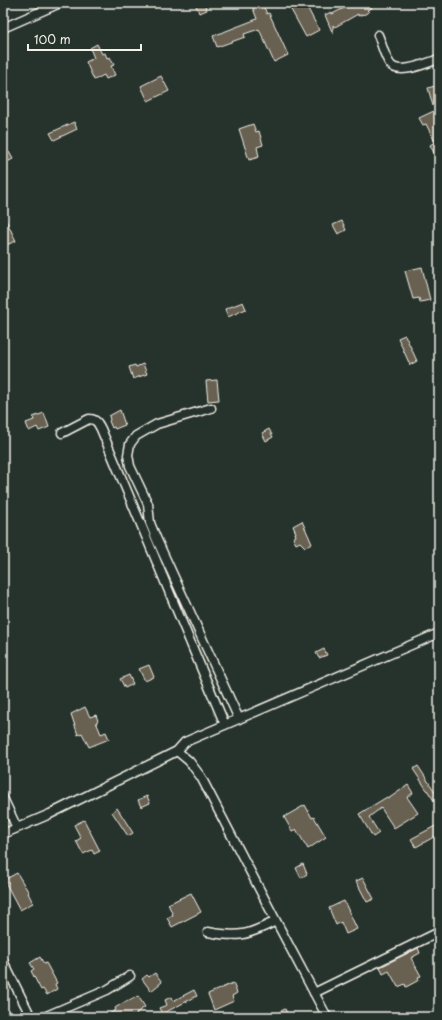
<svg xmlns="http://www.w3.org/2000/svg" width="442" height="1020" viewBox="0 0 442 1020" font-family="'Playpen Sans',sans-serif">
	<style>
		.building { fill: #686051; stroke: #f4f1e8 }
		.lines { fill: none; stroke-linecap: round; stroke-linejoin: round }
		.minor-casing { stroke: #f4f1e8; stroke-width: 11 }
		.minor { stroke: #26332d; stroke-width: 8 }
	</style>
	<rect width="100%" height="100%" fill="#26332d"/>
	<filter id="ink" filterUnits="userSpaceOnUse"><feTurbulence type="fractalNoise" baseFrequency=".025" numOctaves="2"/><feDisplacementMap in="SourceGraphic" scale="8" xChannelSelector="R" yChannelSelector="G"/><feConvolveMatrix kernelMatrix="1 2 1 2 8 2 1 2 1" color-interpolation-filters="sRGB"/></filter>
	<g filter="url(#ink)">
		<!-- building -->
		<path class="building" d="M195 3H204L207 10 199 13Z
			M251 3H262L267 14 269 13 288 55 274 62 259 29 244 34 245 37 217 47 213 36 257 19Z
			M295 3H305L319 30 306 37 289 6Z
			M354 3H370L372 8 367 10 369 12 363 15V14L358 16V14L335 27 333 25V34L325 15 331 12 332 14Z
			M97 44 102 54 105 53 107 58 110 57 114 65 111 66 115 75 106 79 104 75 94 80 86 62 94 58 90 48Z
			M161 76 169 91 148 101 141 86Z
			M435 86 438 95H439V105L433 106 428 88Z
			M436 110 439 116V151L434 153 430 145 435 142 426 124 423 125 419 118Z
			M74 122 77 129 54 140 50 133Z
			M253 124 256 132 259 131 263 145 257 147 259 157 249 160 239 129Z
			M9 152 13 159 3 164V155Z
			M3 214 16 241 6 245 5 241 3 242Z
			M342 221 346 230 338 234 333 225Z
			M422 267 430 300 420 302 419 298 413 299 405 271Z
			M243 302 246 309 228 317 225 309Z
			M405 335 417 361 410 365 398 338Z
			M143 364 147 374 133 379 129 367 135 365 136 367Z
			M217 380 219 400 208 401 206 381Z
			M120 410 125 425 115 429 114 427 112 428 109 421 110 420 109 416Z
			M44 413 49 427 39 431 37 427 29 431 26 423 34 420 33 417Z
			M269 429 273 437 266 441 262 433Z
			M302 521 312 544 305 547 300 542 296 544 293 538 296 536 295 533H296L293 526Z
			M324 649 327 655 319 658 316 653Z
			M149 665 154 677 145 681 139 669Z
			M129 675 133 684 125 688 120 679Z
			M85 707 90 717 96 715 98 721 96 722 101 734 106 732 109 739 89 747 82 733 78 735 71 714Z
			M418 766 439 798V800L435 802 413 769Z
			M408 785 413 793 407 797 418 813 394 828 381 808 369 817 379 833 373 837 359 814 387 797 388 799Z
			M147 796 150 803 141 807 138 800Z
			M305 805 312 818 314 817 326 837 308 849 296 829 292 831 284 817Z
			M117 808 133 833 128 836 112 812Z
			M84 820 100 851 94 854 92 850 83 854 76 841 81 838 74 825Z
			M439 824V834L416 847 411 839Z
			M303 864 307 874 301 878 296 868Z
			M17 873 29 893H28L33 903 20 910 4 880Z
			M363 878 374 899 367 902 356 881Z
			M191 893 201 912 172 927 167 918 173 915 168 904Z
			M344 901 357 929 346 934 341 922 336 925 329 908Z
			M418 948 420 953 411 958 421 976 418 977 419 980 406 987 405 984 398 987 389 971 383 974 380 967Z
			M40 957 44 964 46 963 57 983 55 984 57 989 47 995 43 989 41 990 31 971 34 969 30 963Z
			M155 973 162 982 151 991 142 979 147 975 149 977Z
			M233 983 237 993 232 996 234 1001 214 1010 208 994Z
			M194 990 197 996 162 1014 159 1008 167 1005 165 1000 171 997 173 1001Z
			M138 996 145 1007 136 1013 138 1017H104L116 1010 115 1008 128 1000 129 1001Z
			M285 1009 289 1017H269Z"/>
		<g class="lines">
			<!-- minor casing -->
			<g class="minor-casing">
				<path id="minor" d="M3 28 60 3
					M378 35C382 44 384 56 390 64 398 76 427 63 439 59
					M211 408 157 424 136 436 130 444 128 455 130 466 148 504 150 523 157 540 239 719
					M62 433 89 419C96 419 98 423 101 429L225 725
					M177 751 185 742 439 633
					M3 798 17 828
					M3 834 50 814 177 751 189 761 201 777 276 921 327 1017
					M208 932C239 938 248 935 276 921
					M3 961 31 1017
					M314 993 439 932
					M44 1017 107 990 130 976"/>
			</g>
			<!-- minor -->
			<use href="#minor" class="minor"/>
		</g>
	</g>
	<!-- margin -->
	<rect width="442" height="1020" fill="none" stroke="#26332d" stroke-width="16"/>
	<rect x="8" y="8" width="426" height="1004" fill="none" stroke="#f4f1e8" stroke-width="1.5" filter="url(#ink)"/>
	<!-- scale -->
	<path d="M28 44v6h113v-6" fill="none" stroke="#f4f1e8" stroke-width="2"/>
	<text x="34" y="44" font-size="12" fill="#f4f1e8" stroke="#26332d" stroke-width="3" paint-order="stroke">100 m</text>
</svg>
